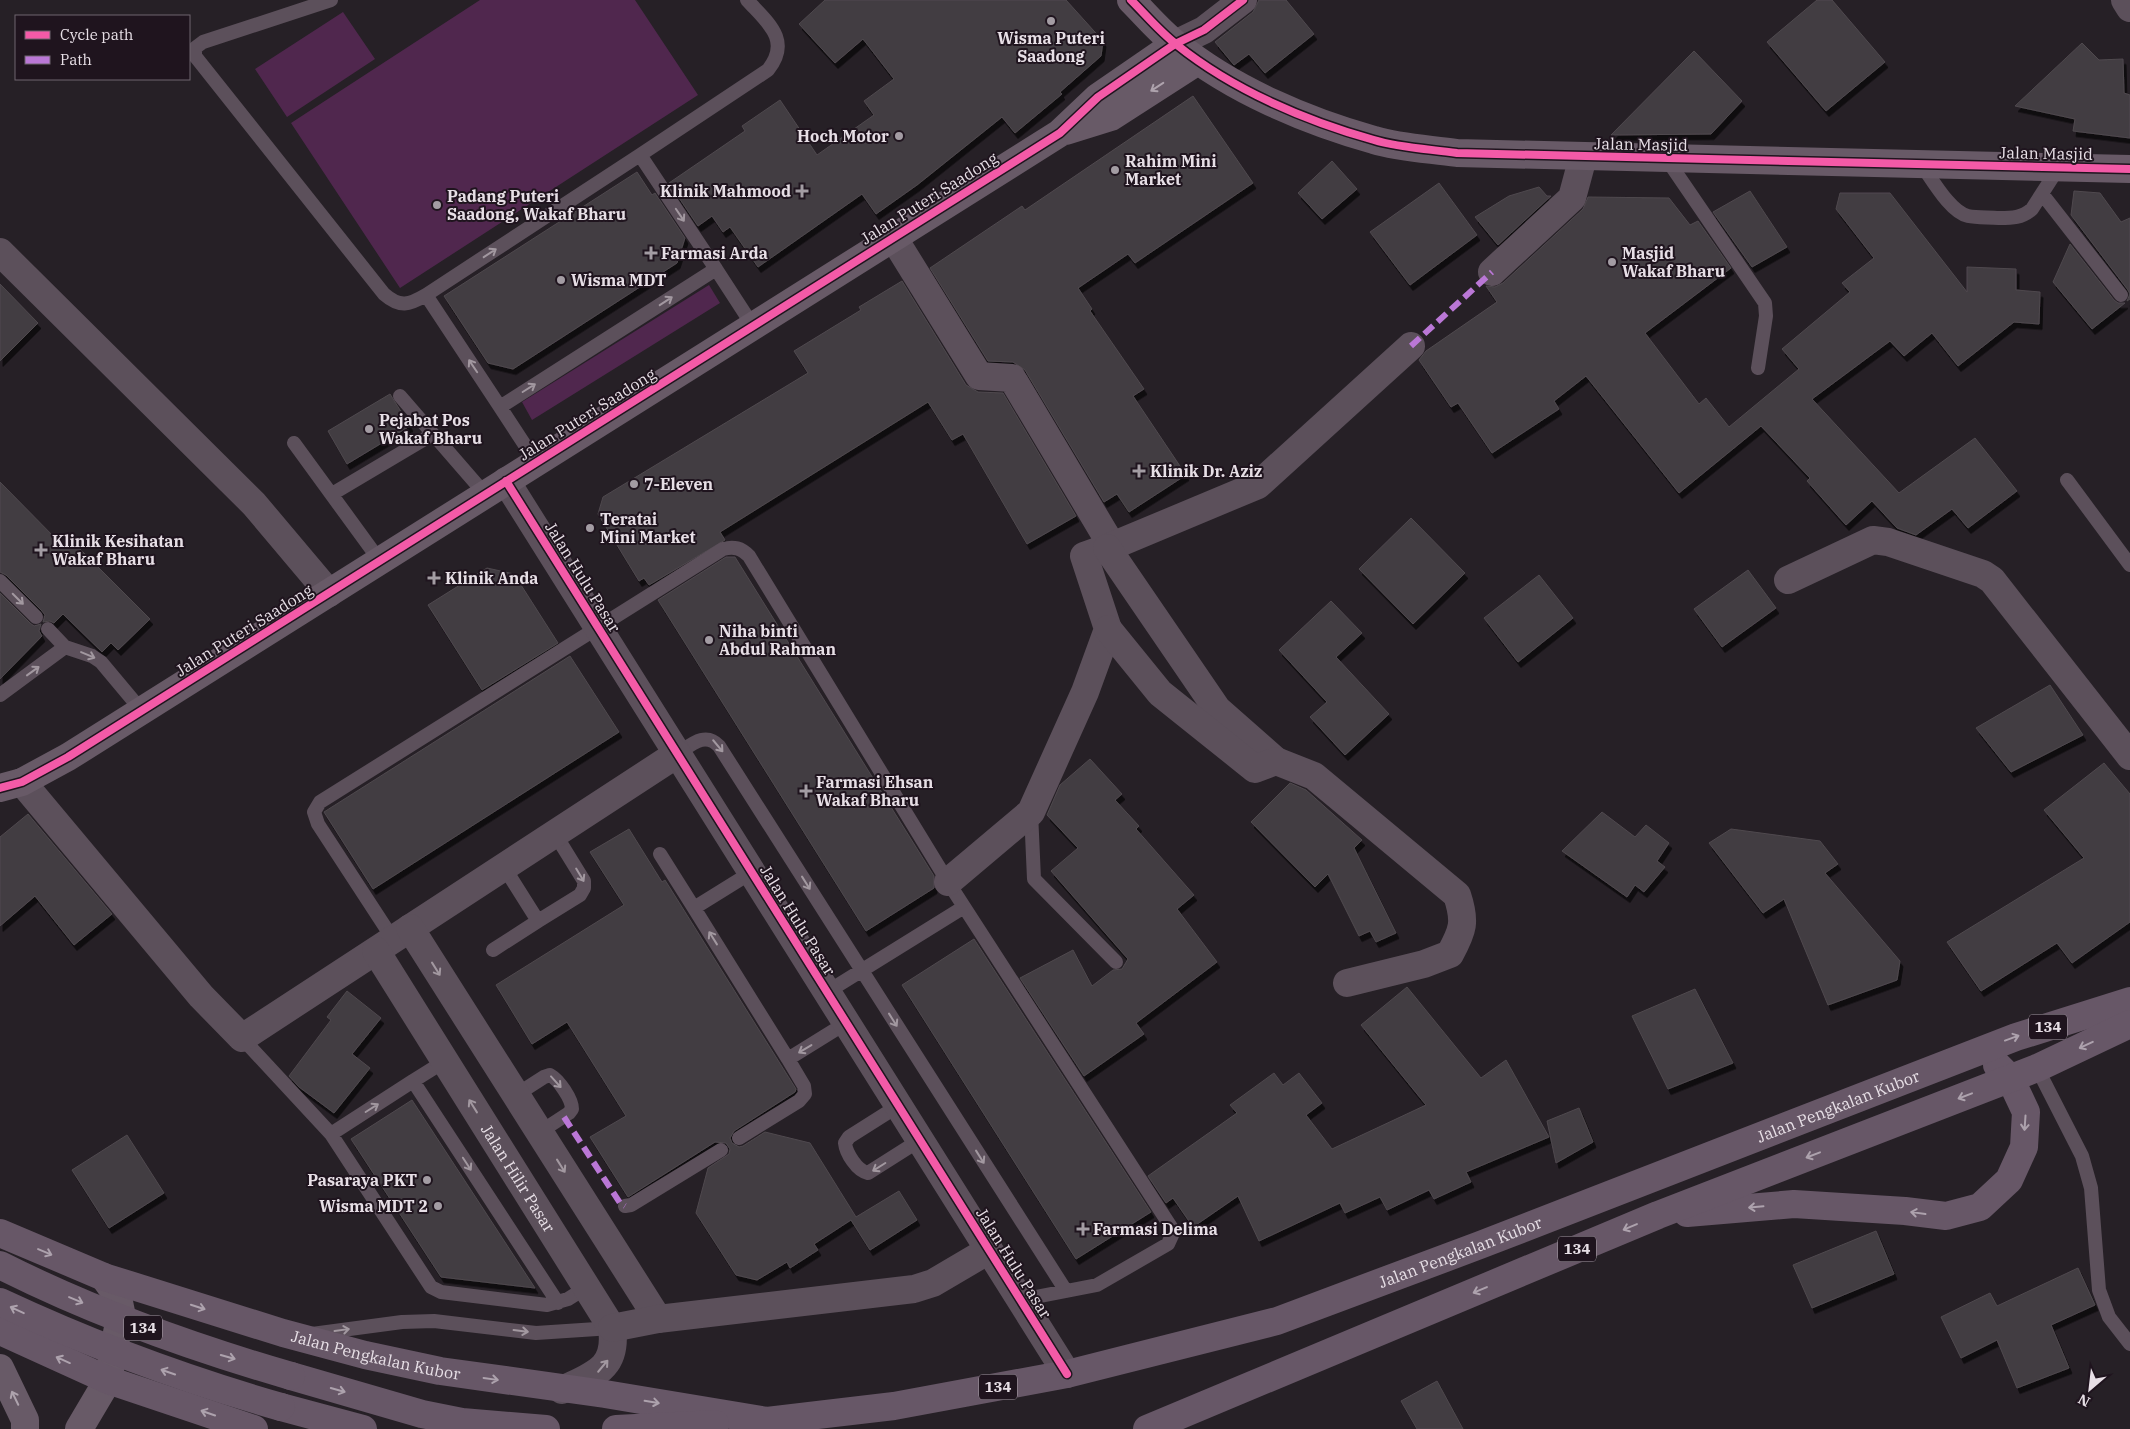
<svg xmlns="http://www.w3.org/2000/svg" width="2130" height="1429" viewBox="0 0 2130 1429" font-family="'IBM Plex Serif',serif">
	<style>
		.green { fill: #50274e }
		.building { fill: #423d42; stroke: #4f494e; filter: url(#shadow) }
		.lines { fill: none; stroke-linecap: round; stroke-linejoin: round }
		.lane { stroke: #5c505b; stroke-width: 14 }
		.street { stroke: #5c505b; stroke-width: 28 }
		.secondary { stroke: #685a67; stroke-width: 28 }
		.primary { stroke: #675767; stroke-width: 28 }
		.primary-bridge { stroke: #675767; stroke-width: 28 }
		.quiet { stroke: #ba77d6; stroke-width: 6; stroke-dasharray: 12 6; stroke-linecap: butt }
		.cycleway-casing { stroke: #1f141e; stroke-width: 11 }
		.cycleway { stroke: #f35aa7; stroke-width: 8 }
		.oneway { stroke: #aea3ad }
		.oneway2 { stroke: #a298a0 }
		.oneway3 { stroke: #ada2ad }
		.poi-dot { fill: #a39ca3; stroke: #1f141e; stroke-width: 2 }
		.labels { text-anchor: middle; stroke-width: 4; stroke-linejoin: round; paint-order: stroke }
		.shield { fill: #1f141e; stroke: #aba2aa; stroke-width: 1 }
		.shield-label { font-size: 15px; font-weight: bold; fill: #e7dfe6 }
		.poi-label { font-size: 16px; font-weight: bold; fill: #e7dfe6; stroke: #1f141e; text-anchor: start }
		.street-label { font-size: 16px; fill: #e7dfe6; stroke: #1f141e }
	</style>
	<defs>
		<filter id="shadow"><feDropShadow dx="3" dy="5.5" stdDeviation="0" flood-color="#0009"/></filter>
	</defs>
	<rect width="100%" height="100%" fill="#262026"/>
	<!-- green -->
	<path class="green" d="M480 0H635L698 95 400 288 291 123Z
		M343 12 375 59 287 117 255 69Z
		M709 285 720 303 532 420 522 402Z"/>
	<!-- building -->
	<path class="building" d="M825 0H1066L1103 41 1101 56 1060 92 1062 94 1015 133 1002 117 917 185 876 214 862 194 758 267 730 227 723 232 712 216 698 226 669 183 745 131 742 126 780 100 817 155 874 115 864 101 894 79 863 39 835 63 799 24Z
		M1259 0H1286L1314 34 1265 73 1249 54 1234 65 1215 42 1253 12Z
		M1817 0H1832L1885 62 1826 111 1767 42Z
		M2082 43 2099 60 2123 59 2124 93 2130 95V138L2073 131 2075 119 2015 106Z
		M1694 51 1742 101 1711 134 1611 135Z
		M1193 96 1253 183 1135 263 1128 254 1078 288 1092 309 1090 311 1144 389 1133 396 1186 475 1129 512 1117 494 1104 502 1025 370 1013 362 988 361 930 268 1022 206 1025 210Z
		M1332 161 1357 189 1322 219 1298 193Z
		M637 172 652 195 655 193 685 238 677 263 513 369 488 363 444 296Z
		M1439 183 1477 235 1410 285 1370 232Z
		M1539 187 1547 196H1551L1498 245 1475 217 1509 196Z
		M1750 191 1787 247 1752 267 1713 212Z
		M2074 191 2100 193 2121 222 2130 218V299L2127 301 2130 294 2128 290 2071 215Z
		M1840 193H1890L1967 292V267L2016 269V290L2040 292 2039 324 2014 322 1958 366 1932 333 1904 356 1890 341 1812 399 1899 493 1975 438 2017 491 1968 528 1952 509 1916 535 1897 528 1872 501 1846 525 1807 481 1810 478 1761 426 1679 493 1586 376 1554 401 1559 409 1492 453 1458 403 1451 407 1419 360 1426 351 1497 302 1486 286 1495 287 1503 283 1583 209 1588 197 1669 198 1690 225 1698 221 1731 268 1645 333 1699 404 1706 398 1729 427 1799 369 1782 349 1850 292 1842 283 1874 258 1836 209Z
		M2070 244 2114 300 2118 303H2125L2092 329 2053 282Z
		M902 281 966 385 978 392 1003 393 1076 516 1027 544 963 434 952 440 928 402 720 532 725 540 649 585 644 578 639 581 598 514 603 497 808 373 794 351 861 310 859 307Z
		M0 284 38 323 0 361Z
		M390 394 410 426 347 464 328 431Z
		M0 482 62 545 69 538 150 619 118 650 111 643 102 652 63 614 54 623 50 621 43 622 45 615 42 611 6 575 0 572Z
		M1411 518 1465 573 1413 624 1359 569Z
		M726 557H735L934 876V888L866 931 658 600Z
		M487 568 514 574 558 643 482 690 428 605Z
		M1748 570 1776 608 1722 647 1694 609Z
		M1539 575 1573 618 1518 662 1484 618Z
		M0 593 30 623 34 626 41 624 39 631 42 636 0 679Z
		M1331 601 1362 633 1336 657 1389 714 1345 755 1310 717 1327 702 1279 650Z
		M570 656 619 732 373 889 324 812Z
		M2050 685 2083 735 2011 772 1976 728Z
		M1090 759 1122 794 1115 800 1139 826 1136 829 1194 895 1177 909 1217 962 1136 1023 1144 1034 1084 1076 1020 978 1073 950 1092 986 1113 970 1122 969 1128 959 1051 871 1078 848 1047 815 1060 785Z
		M2104 763 2130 794V922L2072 963 2057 943 1981 991 1947 942 2084 858 2044 810Z
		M1290 783 1306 790 1362 840 1354 848 1396 933 1376 942 1370 931 1359 936 1328 874 1315 887 1251 822Z
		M1602 812 1635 837 1646 825 1669 843 1657 861 1665 867 1644 892 1635 885 1627 897 1562 851Z
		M28 814 112 914 74 945 35 896 0 926V837Z
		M629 829 662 882 665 880 796 1089 795 1092 734 1131 730 1138 732 1143 739 1147 743 1146 765 1132 810 1143 856 1217 899 1191 917 1220 870 1250 851 1220 814 1244 818 1250 790 1268 787 1262 757 1280 736 1275 696 1213 708 1168 729 1154 730 1149 726 1143 715 1142 628 1197 590 1137 626 1116 567 1022 532 1044 496 985 624 905 590 852Z
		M1731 829 1820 841 1838 864 1825 873 1900 961 1897 980 1828 1005 1784 899 1763 913 1709 843Z
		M974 939 1151 1212 1076 1259 902 985Z
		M1407 987 1481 1078 1506 1060 1549 1137 1466 1172 1471 1182 1434 1199 1429 1190 1387 1210 1380 1197 1345 1213 1340 1203 1259 1241 1238 1196 1193 1227 1173 1198 1166 1203 1148 1176 1237 1113 1230 1105 1274 1073 1283 1085 1299 1073 1322 1103 1306 1115 1332 1149 1426 1105 1361 1025Z
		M1695 989 1733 1063 1668 1089 1632 1016Z
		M347 991 381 1018 352 1054 370 1068 334 1113 299 1087 289 1076 331 1020 327 1017Z
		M412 1100 535 1288 441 1277 351 1139Z
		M1579 1108 1593 1142 1556 1163 1547 1121Z
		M127 1135 164 1193 109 1228 72 1170Z
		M1876 1231 1894 1274 1812 1308 1793 1265Z
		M2078 1268 2095 1305 2051 1325 2069 1368 2017 1388 1997 1340 1961 1358 1941 1317 1990 1293 1997 1306Z
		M1437 1381 1463 1429H1417L1401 1401Z"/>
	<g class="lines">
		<!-- lane -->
		<path class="lane" d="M331 0 203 42 195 48V56L384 294C400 308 409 305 426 295
			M640 155 768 70C792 40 767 22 747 0
			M1666 158 1765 303 1766 316 1758 368
			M1921 164C1932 179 1950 212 1968 216 1977 218 1989 217 1999 218 2012 218 2022 218 2032 209L2059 167
			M2043 195 2121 295
			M400 396 485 494
			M500 407 426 295 640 155 716 269
			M294 443 380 561
			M536 462 500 407 716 269 753 326
			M2067 480 2130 565
			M332 494 433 434
			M0 581 36 617
			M48 629 65 647 92 656 101 662 142 711
			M0 695 65 647
			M677 754C691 745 705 731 719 746L1066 1291
			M1031 812 1034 879 1116 962
			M660 854 694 908
			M504 867 538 921 580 895 584 888V881L555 834
			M752 872 694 908 788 1059 846 1023
			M393 939 318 824 314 812 320 802 723 549C734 546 741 548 749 556L948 882 1171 1227 1173 1233 1168 1244 1097 1285 1020 1300
			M493 950 538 921
			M827 992 964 907
			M242 1038 331 1134 431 1287 441 1292 547 1305 568 1299 587 1287
			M445 1061 413 1081 558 1303
			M2037 1068 2082 1156 2091 1188 2099 1290 2109 1317 2130 1344
			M516 1095 544 1077 550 1075C559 1080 572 1099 572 1109L569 1113 540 1132
			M898 1106 849 1137 845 1143C846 1153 857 1171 868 1173L920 1140
			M331 1134 413 1081
			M739 1138 799 1101 805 1094 804 1086 788 1059
			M625 1206 631 1205 721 1150
			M312 1334 402 1322 434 1321 536 1333 612 1328"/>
		<!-- street -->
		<g class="street">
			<path d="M2125 0 2130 8"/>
			<path d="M1175 44 1204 30 1243 0"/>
			<path d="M893 237 979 376 1012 378 1112 546 1084 556 1108 629 1085 692 1031 812 948 882"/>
			<path d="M0 252 254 504 329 593"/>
			<path d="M1492 272 1572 198 1583 157"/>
			<path d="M506 481 1067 1374"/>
			<path d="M1112 546 1258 485 1411 346"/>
			<path d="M1107 548 1217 709 1276 761"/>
			<path d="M1788 580 1873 540 1888 542 1983 574 1992 580 2130 756"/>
			<path d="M1108 629 1160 693 1255 769 1276 761 1314 776 1457 895C1466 922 1463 930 1450 954L1424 964 1347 983"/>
			<path d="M22 782 201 996 242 1038 677 754"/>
			<path d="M410 928 658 1319"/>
			<path id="s1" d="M376 951 612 1328C618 1369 593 1375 562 1390"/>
			<path d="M612 1328 658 1319 914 1289 933 1283 989 1250"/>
		</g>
		<!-- secondary -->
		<path class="secondary" d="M1131 0C1146 15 1160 32 1177 45 1233 90 1306 121 1374 140 1400 148 1430 149 1457 153L2130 169
			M1066 131 1111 117 1198 61
			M0 788 22 782 68 757 1060 133 1098 97 1175 44
			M0 1368 25 1420V1429
			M79 1429 108 1380 121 1312 118 1297 104 1277"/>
		<!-- primary -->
		<g class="primary">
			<path d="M1687 1213 1794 1204 1905 1211 1946 1216 1980 1207 2009 1180 2024 1147 2026 1112 2010 1078 1997 1065"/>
			<path id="s2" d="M0 1233 104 1277 283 1333 365 1355 440 1371 605 1394 767 1421 894 1406 1067 1374 1277 1321 1480 1245 2016 1037 2130 1001"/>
			<path d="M0 1331 108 1380 254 1429"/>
			<path d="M291 1376 422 1414 462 1422 546 1429"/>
			<path d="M281 1407 363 1429"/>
			<path d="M616 1429 715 1424"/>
			<path d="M1147 1429 1658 1215 2037 1068 2130 1024"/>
		</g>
		<!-- primary-bridge -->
		<path class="primary-bridge" d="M0 1265C93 1312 191 1347 291 1376
			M0 1302C92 1345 183 1379 281 1407"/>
		<!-- quiet -->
		<path class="quiet" d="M1411 346 1492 272
			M564 1117 620 1203 625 1206"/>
		<!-- cycleway casing -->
		<g class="cycleway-casing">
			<path id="cycleway" d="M1131 0C1146 15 1160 32 1177 45 1233 90 1306 121 1374 140 1400 148 1430 149 1457 153L2130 169
				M506 481 1067 1374
				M0 788 22 782 68 757 1060 133 1098 97 1175 44 1204 30 1243 0"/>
		</g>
		<!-- cycleway -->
		<use href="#cycleway" class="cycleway"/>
	</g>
	<!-- one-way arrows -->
	<defs><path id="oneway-shaft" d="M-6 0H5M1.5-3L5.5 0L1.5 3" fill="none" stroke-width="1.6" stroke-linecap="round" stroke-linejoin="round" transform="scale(1.25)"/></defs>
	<g class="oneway">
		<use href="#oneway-shaft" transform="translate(1157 87) rotate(147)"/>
		<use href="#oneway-shaft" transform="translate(15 1398) rotate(-116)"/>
	</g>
	<g class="oneway2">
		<use href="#oneway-shaft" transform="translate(680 215) rotate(56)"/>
		<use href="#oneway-shaft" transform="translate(490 253) rotate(-33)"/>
		<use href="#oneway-shaft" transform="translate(666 301) rotate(-33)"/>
		<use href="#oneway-shaft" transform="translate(473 366) rotate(-124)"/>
		<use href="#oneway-shaft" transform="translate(529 388) rotate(-32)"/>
		<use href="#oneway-shaft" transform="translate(18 599) rotate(45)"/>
		<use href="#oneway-shaft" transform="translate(88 655) rotate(23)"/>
		<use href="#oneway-shaft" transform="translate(33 671) rotate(-36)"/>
		<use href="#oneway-shaft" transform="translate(718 746) rotate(50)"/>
		<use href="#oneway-shaft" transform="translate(580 875) rotate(59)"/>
		<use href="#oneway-shaft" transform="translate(806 883) rotate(58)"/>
		<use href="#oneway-shaft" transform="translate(713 938) rotate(-122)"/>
		<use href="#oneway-shaft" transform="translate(436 969) rotate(58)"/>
		<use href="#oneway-shaft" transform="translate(893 1020) rotate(58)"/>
		<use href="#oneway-shaft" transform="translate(805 1049) rotate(149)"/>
		<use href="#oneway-shaft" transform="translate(556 1082) rotate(48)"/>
		<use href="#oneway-shaft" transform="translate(473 1106) rotate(-122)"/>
		<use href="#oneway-shaft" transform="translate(372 1108) rotate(-32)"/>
		<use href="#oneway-shaft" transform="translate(980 1157) rotate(58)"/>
		<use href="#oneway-shaft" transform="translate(467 1164) rotate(57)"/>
		<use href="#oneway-shaft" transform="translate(561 1166) rotate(58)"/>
		<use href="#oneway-shaft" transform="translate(879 1167) rotate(148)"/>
		<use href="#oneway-shaft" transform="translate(342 1330) rotate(-8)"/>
		<use href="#oneway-shaft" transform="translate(521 1331) rotate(7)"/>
		<use href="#oneway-shaft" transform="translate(603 1366) rotate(-50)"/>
	</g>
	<g class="oneway3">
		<use href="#oneway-shaft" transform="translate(2012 1038) rotate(-20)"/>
		<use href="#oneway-shaft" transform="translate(2086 1045) rotate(155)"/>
		<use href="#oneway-shaft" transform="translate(1965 1096) rotate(159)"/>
		<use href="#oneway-shaft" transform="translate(2025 1123) rotate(94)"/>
		<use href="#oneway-shaft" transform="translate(1813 1155) rotate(159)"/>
		<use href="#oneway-shaft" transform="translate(1756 1207) rotate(175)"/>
		<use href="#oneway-shaft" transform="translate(1918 1213) rotate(-172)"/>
		<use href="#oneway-shaft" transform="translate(1630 1227) rotate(157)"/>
		<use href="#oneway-shaft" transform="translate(45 1252) rotate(23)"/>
		<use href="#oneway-shaft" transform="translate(1480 1290) rotate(157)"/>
		<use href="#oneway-shaft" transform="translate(76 1300) rotate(23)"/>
		<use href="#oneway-shaft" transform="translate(198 1307) rotate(18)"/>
		<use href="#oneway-shaft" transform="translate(17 1310) rotate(-155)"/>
		<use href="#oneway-shaft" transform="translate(228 1357) rotate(16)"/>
		<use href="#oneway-shaft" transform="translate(63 1360) rotate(-156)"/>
		<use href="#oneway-shaft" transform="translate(168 1372) rotate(-161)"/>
		<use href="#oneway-shaft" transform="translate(491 1379) rotate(8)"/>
		<use href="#oneway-shaft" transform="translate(338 1390) rotate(16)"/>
		<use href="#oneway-shaft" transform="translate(652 1402) rotate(9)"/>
		<use href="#oneway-shaft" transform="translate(208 1413) rotate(-161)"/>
	</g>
	<!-- markers -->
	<g class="poi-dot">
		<circle cx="1051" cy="21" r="5"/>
		<circle cx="899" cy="136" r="5"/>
		<circle cx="1115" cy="170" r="5"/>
		<path d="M799.5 183.5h5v5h5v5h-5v5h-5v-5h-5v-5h5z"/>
		<circle cx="437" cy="205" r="5"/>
		<path d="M648.5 245.5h5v5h5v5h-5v5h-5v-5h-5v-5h5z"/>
		<circle cx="1612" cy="262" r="5"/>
		<circle cx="561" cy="280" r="5"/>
		<circle cx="369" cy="429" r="5"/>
		<path d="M1136.5 463.5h5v5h5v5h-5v5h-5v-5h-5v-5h5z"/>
		<circle cx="634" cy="484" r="5"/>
		<circle cx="590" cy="528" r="5"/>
		<path d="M38.5 542.5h5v5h5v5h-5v5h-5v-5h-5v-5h5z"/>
		<path d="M431.5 570.5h5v5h5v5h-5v5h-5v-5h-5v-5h5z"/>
		<circle cx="709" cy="640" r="5"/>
		<path d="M803.5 783.5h5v5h5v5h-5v5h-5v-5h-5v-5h5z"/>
		<circle cx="427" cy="1180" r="5"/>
		<circle cx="438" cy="1206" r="5"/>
		<path d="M1080.5 1221.5h5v5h5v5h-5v5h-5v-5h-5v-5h5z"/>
	</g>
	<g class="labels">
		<!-- shield labels -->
		<g class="shield">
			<rect x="2029" y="1014.5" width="38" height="25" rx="4"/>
			<rect x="1558" y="1236.5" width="38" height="25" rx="4"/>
			<rect x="124" y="1315.5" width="38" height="25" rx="4"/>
			<rect x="979" y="1374.5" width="38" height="25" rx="4"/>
		</g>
		<g class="shield-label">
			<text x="2048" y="1032">134</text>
			<text x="1577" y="1254">134</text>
			<text x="143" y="1333">134</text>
			<text x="998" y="1392">134</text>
		</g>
		<!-- poi labels -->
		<g class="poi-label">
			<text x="1051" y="44" text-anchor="middle">Wisma Puteri<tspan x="1051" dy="18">Saadong</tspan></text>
			<text x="889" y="142" text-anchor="end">Hoch Motor</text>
			<text x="1125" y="167">Rahim Mini<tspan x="1125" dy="18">Market</tspan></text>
			<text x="791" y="197" text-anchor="end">Klinik Mahmood</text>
			<text x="447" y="202">Padang Puteri<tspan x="447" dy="18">Saadong, Wakaf Bharu</tspan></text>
			<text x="661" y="259">Farmasi Arda</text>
			<text x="1622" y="259">Masjid<tspan x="1622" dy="18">Wakaf Bharu</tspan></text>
			<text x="571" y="286">Wisma MDT</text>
			<text x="379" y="426">Pejabat Pos<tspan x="379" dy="18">Wakaf Bharu</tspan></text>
			<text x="1150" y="477">Klinik Dr. Aziz</text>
			<text x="644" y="490">7-Eleven</text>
			<text x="600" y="525">Teratai<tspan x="600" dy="18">Mini Market</tspan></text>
			<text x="52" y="547">Klinik Kesihatan<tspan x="52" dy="18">Wakaf Bharu</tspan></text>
			<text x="445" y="584">Klinik Anda</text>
			<text x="719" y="637">Niha binti<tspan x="719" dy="18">Abdul Rahman</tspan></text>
			<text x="816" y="788">Farmasi Ehsan<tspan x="816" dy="18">Wakaf Bharu</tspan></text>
			<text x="417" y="1186" text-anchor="end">Pasaraya PKT</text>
			<text x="428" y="1212" text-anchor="end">Wisma MDT 2</text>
			<text x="1093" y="1235">Farmasi Delima</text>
		</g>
		<!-- street labels -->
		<g class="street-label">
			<text transform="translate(1641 144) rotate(1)" y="6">Jalan Masjid</text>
			<text transform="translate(2046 153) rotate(1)" y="6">Jalan Masjid</text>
			<text transform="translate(929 198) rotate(-32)" y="6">Jalan Puteri Saadong</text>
			<text transform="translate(587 414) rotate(-32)" y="6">Jalan Puteri Saadong</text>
			<text transform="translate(583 577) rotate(58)" y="6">Jalan Hulu Pasar</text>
			<text transform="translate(244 630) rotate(-32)" y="6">Jalan Puteri Saadong</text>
			<text transform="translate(798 920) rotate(58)" y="6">Jalan Hulu Pasar</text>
			<text dy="6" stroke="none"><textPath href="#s2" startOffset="1914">Jalan Pengkalan Kubor</textPath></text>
			<text dy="6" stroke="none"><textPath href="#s1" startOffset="268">Jalan Hilir Pasar</textPath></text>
			<text dy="6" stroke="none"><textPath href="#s2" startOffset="1509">Jalan Pengkalan Kubor</textPath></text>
			<text transform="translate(1014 1263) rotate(58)" y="6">Jalan Hulu Pasar</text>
			<text dy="6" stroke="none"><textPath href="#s2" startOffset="396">Jalan Pengkalan Kubor</textPath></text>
		</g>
	</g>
	<!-- legend -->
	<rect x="15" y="15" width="175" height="65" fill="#1f141e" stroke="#6f656e"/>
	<rect x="25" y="31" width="25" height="8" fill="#f35aa7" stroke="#6f656e"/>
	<text x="60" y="40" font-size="15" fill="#e7dfe6">Cycle path</text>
	<rect x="25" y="56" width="25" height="8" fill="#ba77d6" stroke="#6f656e"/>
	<text x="60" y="65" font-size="15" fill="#e7dfe6">Path</text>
	<!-- north arrow -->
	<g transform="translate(2090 1389) rotate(208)" stroke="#1f141e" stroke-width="4" paint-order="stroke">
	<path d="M0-4L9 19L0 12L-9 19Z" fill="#e7dfe6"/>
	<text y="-8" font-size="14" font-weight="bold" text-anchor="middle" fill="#e7dfe6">N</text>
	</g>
</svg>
